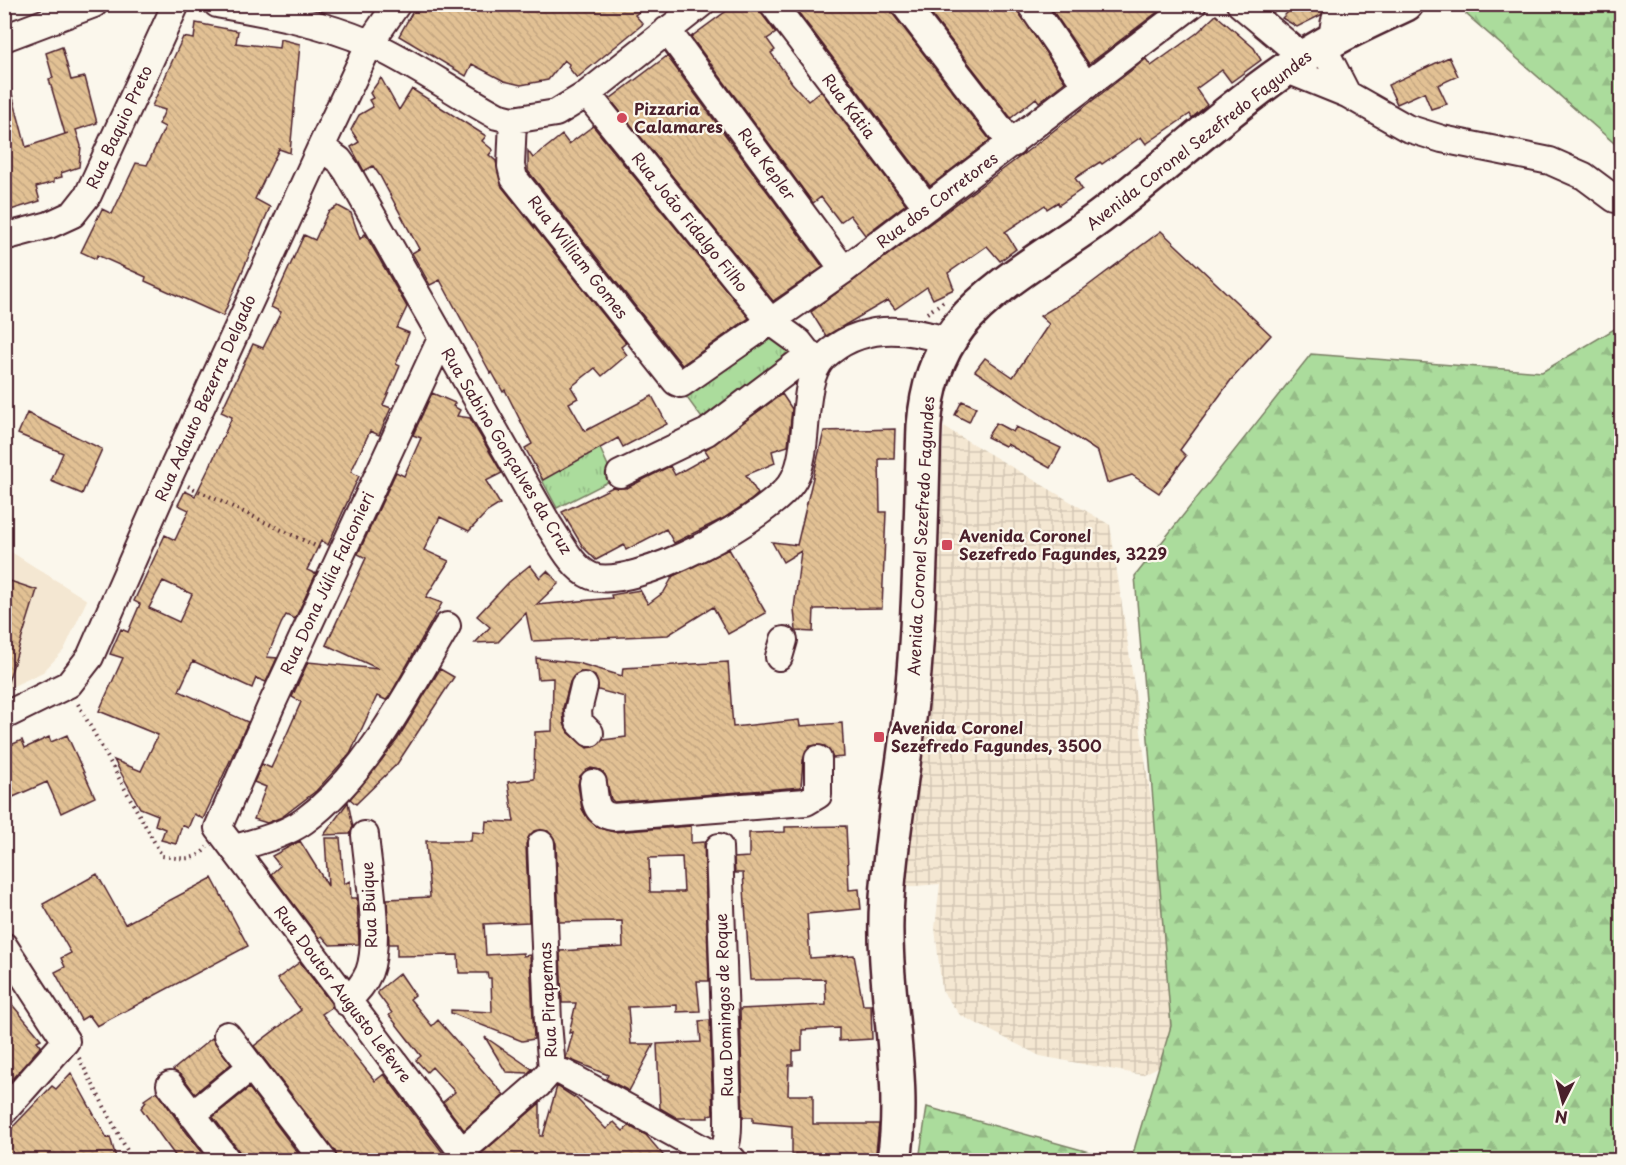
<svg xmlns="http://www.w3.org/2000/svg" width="1626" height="1165" viewBox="0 0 1626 1165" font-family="'Playpen Sans',sans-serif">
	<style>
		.built { fill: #f4e7d2 }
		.industrial { fill: url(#industrial-grid) }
		.grass { fill: url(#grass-tufts); stroke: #7a7e64; stroke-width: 1.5 }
		.forest { fill: url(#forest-firs); stroke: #7a7e64; stroke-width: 1.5 }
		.building { fill: url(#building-back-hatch); stroke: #4a1f2b; stroke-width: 1.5; fill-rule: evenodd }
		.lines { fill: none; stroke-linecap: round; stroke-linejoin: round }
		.minor-casing { stroke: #4a1f2b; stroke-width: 30 }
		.major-casing { stroke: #4a1f2b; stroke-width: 38 }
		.path { stroke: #4a1f2b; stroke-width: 4; stroke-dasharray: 1.5 4.5; stroke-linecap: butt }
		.minor { stroke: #fbf7ec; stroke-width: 26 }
		.major { stroke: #fbf7ec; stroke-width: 33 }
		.poi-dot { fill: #d1495b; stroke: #fbf7ec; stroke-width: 2 }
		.labels { text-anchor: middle; stroke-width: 4.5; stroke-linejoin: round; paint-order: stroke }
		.street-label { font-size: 16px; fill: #4a1f2b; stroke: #fbf7ec }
		.poi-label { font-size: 16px; font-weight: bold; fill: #4a1f2b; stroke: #fbf7ec; text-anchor: start }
	</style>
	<defs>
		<pattern id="industrial-grid" width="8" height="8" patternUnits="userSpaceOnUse" patternTransform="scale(1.5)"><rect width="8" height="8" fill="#f4e7d2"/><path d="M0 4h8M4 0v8" fill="none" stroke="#d3c6b4"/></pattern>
		<pattern id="grass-tufts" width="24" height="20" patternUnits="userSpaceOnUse" patternTransform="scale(1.5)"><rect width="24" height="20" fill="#abdc9c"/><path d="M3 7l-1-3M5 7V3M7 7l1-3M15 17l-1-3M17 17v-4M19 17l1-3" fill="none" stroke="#95bc87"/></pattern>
		<pattern id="forest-firs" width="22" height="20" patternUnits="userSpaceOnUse" patternTransform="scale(1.5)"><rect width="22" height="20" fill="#abdc9c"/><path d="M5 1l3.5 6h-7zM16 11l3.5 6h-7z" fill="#95bc87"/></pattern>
		<pattern id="building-back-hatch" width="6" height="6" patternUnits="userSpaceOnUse" patternTransform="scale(1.5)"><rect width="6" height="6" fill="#e2c194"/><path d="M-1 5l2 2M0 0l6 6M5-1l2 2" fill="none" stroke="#c3a580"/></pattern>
	</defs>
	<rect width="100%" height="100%" fill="#fbf7ec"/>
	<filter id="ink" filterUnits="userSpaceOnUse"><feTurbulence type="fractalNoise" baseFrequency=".0167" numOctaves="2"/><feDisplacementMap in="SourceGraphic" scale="12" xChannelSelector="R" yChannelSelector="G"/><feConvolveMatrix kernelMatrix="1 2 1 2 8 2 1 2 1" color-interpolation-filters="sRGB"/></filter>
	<g filter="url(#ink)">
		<!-- built -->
		<path class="built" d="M5 548 87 600 64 650 43 672 5 690Z"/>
		<!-- industrial -->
		<path class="industrial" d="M944 427 1110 525 1177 973 1174 1043 1164 1064 1142 1075 1040 1056 960 1015 942 991 935 928 940 884 903 887 923 747Z"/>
		<!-- grass -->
		<path class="grass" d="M770 327 803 358 709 428 682 391Z
			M599 446 614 479 557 508 541 478Z"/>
		<!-- forest -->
		<path class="forest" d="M1483 4 1621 5V149L1466 14Z
			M1621 325V1160H1131L1171 1026 1135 576 1311 354 1542 372Z
			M927 1107 1118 1160H919Z"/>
		<!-- building -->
		<path class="building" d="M417 4H648L635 15 643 24 577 78 568 67 569 64 564 60 548 80 521 85 504 81 472 64 466 76 399 36Z
			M736 4H758L761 13 776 33 767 39 775 50 771 53 792 83 808 101 821 91 906 204 865 235 850 215 840 222 821 197 813 203 691 37Z
			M792 4H889L892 13 990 140 930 186Z
			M923 4H1014L1065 82 1039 102 1036 98 1011 118Z
			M1048 4H1168L1089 64Z
			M1296 4H1327L1321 15 1297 27 1282 18Z
			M1216 15 1254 48 1261 60 1231 82 1222 70 1196 89 1207 105 1192 118 1190 114 1146 144 1141 137 1102 164 1100 162 1075 178 1082 189 1059 205 1058 202 1047 209 1045 205 1005 232 1016 249 1000 261 987 246 948 273 954 289 933 299 927 287 895 309 888 300 826 336 811 312 1021 156 1146 59 1151 66 1197 33Z
			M196 23 238 31 236 43 279 48 280 39 300 44 290 153 279 149 255 199 270 207 223 316 145 281 146 277 97 255 96 259 81 252 102 209 112 214 136 163 147 165 165 127 159 124 165 110 152 106 183 37 194 39Z
			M62 47 71 80 85 77 97 123 76 130 81 146 79 167 61 173 62 177 54 179V182L36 187 40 201 4 212V87L10 86 26 147 68 133 65 134 49 79 53 78 46 53Z
			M667 56 823 267 773 301 610 99Z
			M1449 57 1458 76 1438 85 1447 104 1431 109 1424 92 1397 104 1388 85Z
			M381 78 399 110 412 89 486 136 482 141 493 150 489 155 496 161 502 187 626 343 621 347 627 355 602 376 595 368 571 387 578 398 569 403 585 431 652 396 667 424 623 447 618 438 543 480 525 448 532 444 505 390 503 392 492 372 491 374 440 280 430 285 412 253 419 249 380 176 373 166 364 171 351 147 359 142 351 130 359 115 373 107 369 100 373 98 370 93Z
			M593 126 749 318 682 365 528 171V151L533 158 562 135 569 144Z
			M338 206 351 213 360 239 365 234 407 307 397 328 409 333 396 364 400 366 383 405 391 408 379 435 370 431 351 472 359 476 328 545 321 541 307 570 316 574 295 619 286 615 281 624 267 657 277 658 266 682 256 678 252 688 193 661 179 691 248 722 203 819 194 814 188 828 182 825 176 844 161 840 165 829 155 825 158 815 140 808 114 760 141 771 158 735 99 711 123 658 110 654 121 629 128 632 140 604 134 601 165 535 175 540 189 510 178 505 185 491 195 496 210 466 232 417 221 412 253 344 263 348 281 312 271 307 304 235 315 240 328 212ZM163 581 192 594 179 622 149 608Z
			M1161 231 1271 335 1231 380 1180 450 1186 456 1159 493 1132 475 1107 483 1098 452 975 371 985 358 1013 377 1049 324 1040 316 1081 291Z
			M432 393 455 403 453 406 460 410 457 416 470 418 502 473 486 481 500 504 487 512 469 531 440 517 424 550 449 561 426 597 442 603 389 697 386 700 377 696 350 754 316 791 282 817 267 823 254 819 266 787 254 782 262 764 271 768 286 736 301 702 292 697 308 662 379 669 326 645 366 558 358 554 396 472 404 476 421 438 413 435Z
			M782 394 792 409 788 446 772 451 775 463 746 475 758 494 751 500 724 518 674 543 666 529 626 550 624 545 596 560 583 547 562 512 613 487 627 488 670 466 675 475 709 456 705 450Z
			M962 401 976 407 969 422 955 415Z
			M27 413 102 449 82 494 51 481 63 453 18 434Z
			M996 423 1013 432 1016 427 1061 448 1050 468 1007 444 1005 446 987 437Z
			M895 429 894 459H879L880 512H886L882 608 814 609 813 632 796 631 794 609 801 551 783 562 772 542 797 545 824 431Z
			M729 549 766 613 728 634 713 607 668 635 532 641 526 613 498 642 475 643 490 627 477 616 509 582 530 565 540 578 547 571 559 583 536 605 612 598 611 595 640 590 648 604 664 592 673 576Z
			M4 579 37 590 8 682H4Z
			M536 658 578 663 622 676 623 668 728 662 733 727 799 720 800 726 842 723 844 757 833 758 825 746H810L803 760 801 787 614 802 611 799 605 775 600 770 591 768 580 776 578 785 582 809 588 819 599 828 614 832 691 826V843L704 842 709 981H697L700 1011 677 1012V1005L628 1007 631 1044H654L629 1091 606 1079 608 1075 566 1058 573 1032 569 1033 576 1003H562L560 951 623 947 622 921 559 922 556 843 548 831H534L526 844 529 922 484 924 486 955 523 953V956L530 955 534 1039 522 1041 451 1013V1010L492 1012 491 978H488L487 973H459L458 955 397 956V944H389L387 899 430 897 426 841H471L472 832 485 833 486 821 514 822 508 782 534 779 535 732 552 731 553 678 538 679ZM580 672 595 676 598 690 625 697 626 737 603 740 594 747 587 748 568 732 564 723 563 708 570 682ZM682 857 684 892H650L649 858Z
			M440 669 454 677 397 764 356 804 350 799 397 740Z
			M67 735 95 797 61 813 47 782 4 801V748L22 740 25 748 49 737 51 742Z
			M348 802 353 827 350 834 324 835Z
			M846 826 849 890 859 889 861 909 807 914 810 958 854 955 863 1005H871L872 1039 839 1041V1028L802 1030V1050L793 1051V1065H789L788 1095H813V1124H879L875 1161H843L792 1154V1126L753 1122V1117H743L740 1009 826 1005 825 979 750 980 743 873H735L734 858 749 857V833L785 832V827Z
			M325 838H340L344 884 350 881 351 898H357L359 944 330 945 322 936 319 938 271 874 280 866 272 856 300 841 328 886Z
			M97 874 125 924 212 878 248 946 97 1026 89 1015 81 1020 55 972 65 967 61 958 71 953 43 904Z
			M300 962 331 1003 332 1007 322 1014 375 1081 384 1074 449 1161H338L335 1151 254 1046 301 1010 277 979Z
			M400 973 415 995 410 999 432 1026 438 1020 504 1095 464 1130 443 1102 455 1092 432 1067 427 1072 416 1060 421 1056 389 1015 392 1013 378 994V991Z
			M4 995 41 1039 37 1041 41 1046 4 1088Z
			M710 1020 713 1114 708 1115V1118H677L660 1108 657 1044 701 1042 699 1021Z
			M485 1037 532 1069 528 1073 506 1072Z
			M212 1038 231 1064 195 1093 182 1076 173 1070Z
			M71 1073 107 1138 110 1137 117 1161H4V1136L52 1086 56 1089Z
			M557 1086 577 1099 606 1129 614 1122 623 1131 629 1126 646 1135 668 1161H483L481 1154 540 1103V1136H543Z
			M249 1088 304 1161H242L239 1151 213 1117Z
			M157 1091 180 1124 209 1161H179L160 1135 141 1108 146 1102 144 1100Z"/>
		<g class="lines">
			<!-- minor casing -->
			<g class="minor-casing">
				<path id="minor" d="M217 4C268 13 320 22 369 43 412 62 455 93 497 116L513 120 556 113 587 94 701 4
					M773 4 927 207
					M904 4 1012 144
					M1030 4 1086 86
					M1240 4 1303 57
					M667 30 844 270
					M4 38 94 4
					M1333 40C1333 23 1334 16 1347 4
					M1322 45 1347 94
					M1285 69 1347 94 1407 128 1442 139 1550 161 1584 176 1615 199
					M587 94 770 321 799 342 817 365
					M513 120 511 166 514 178 676 382 681 384 844 270 1193 4
					M321 147 339 160 347 171 548 524C559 540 572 568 591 576 631 593 774 516 794 479 812 447 798 382 824 357 860 323 905 327 948 341
					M4 237 49 225 73 214 88 195 176 4
					M441 339 271 706 218 828 468 1160
					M620 474 707 432 810 354
					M779 657 784 640
					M584 686 578 711 579 722 590 733
					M4 716 69 684 90 657 169 477 321 147 370 43 397 4
					M593 783C595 799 594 814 613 817L806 802 818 795V759
					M236 848C258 841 285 835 304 821 366 776 409 691 447 626
					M4 946 66 1041 4 1111
					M346 1002C356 993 364 984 369 972 381 940 368 870 365 835
					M227 1035 323 1160
					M552 1069 564 1073 706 1151 733 1160
					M170 1085 227 1160
					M192 1115 251 1067
					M461 1152 538 1085 552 1069 548 1023 541 844
					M717 1160C730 1149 728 1125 728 1110L719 847"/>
			</g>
			<!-- major casing -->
			<g class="major-casing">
				<path id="major" d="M894 1160C908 1073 880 986 887 898 892 822 908 747 914 672 921 590 921 508 924 426 927 389 936 356 960 325 993 284 1057 249 1100 217 1163 169 1221 114 1286 69 1323 42 1365 23 1406 4"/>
			</g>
			<!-- path -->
			<path class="path" d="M927 313 943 302
				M188 486 320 548
				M78 704 162 856C178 858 196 863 207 847
				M79 1058 132 1160"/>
			<!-- minor -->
			<use href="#minor" class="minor"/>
			<!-- major -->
			<use href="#major" class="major"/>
		</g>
	</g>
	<!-- markers -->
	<g class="poi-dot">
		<circle cx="622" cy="118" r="6"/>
		<rect x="941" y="539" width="12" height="12" rx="3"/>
		<rect x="873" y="731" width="12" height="12" rx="3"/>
	</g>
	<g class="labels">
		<!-- street labels -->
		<g class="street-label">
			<text transform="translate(849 106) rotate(53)" y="6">Rua Kátia</text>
			<text transform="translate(119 127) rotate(-65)" y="6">Rua Baquio Preto</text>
			<text transform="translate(1199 140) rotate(-38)" y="6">Avenida Coronel Sezefredo Fagundes</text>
			<text transform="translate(767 164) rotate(54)" y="6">Rua Kepler</text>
			<text transform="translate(937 200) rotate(-37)" y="6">Rua dos Corretores</text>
			<text transform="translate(690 222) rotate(51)" y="6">Rua João Fidalgo Filho</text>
			<text transform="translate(578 257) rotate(52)" y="6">Rua William Gomes</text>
			<text transform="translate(205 398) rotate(-66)" y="6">Rua Adauto Bezerra Delgado</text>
			<text transform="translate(507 451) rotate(59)" y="6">Rua Sabino Gonçalves da Cruz</text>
			<text transform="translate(921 536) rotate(-87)" y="6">Avenida Coronel Sezefredo Fagundes</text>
			<text transform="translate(327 583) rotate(-65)" y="6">Rua Dona Júlia Falconieri</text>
			<text transform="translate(369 905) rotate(-93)" y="6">Rua Buique</text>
			<text transform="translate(343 994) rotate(53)" y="6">Rua Doutor Augusto Lefevre</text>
			<text transform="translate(548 1000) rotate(-93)" y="6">Rua Pirapemas</text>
			<text transform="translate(724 1005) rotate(-92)" y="6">Rua Domingos de Roque</text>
		</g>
		<!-- poi labels -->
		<g class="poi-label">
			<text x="634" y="115">Pizzaria<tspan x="634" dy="18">Calamares</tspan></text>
			<text x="959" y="542">Avenida Coronel<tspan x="959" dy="18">Sezefredo Fagundes, 3229</tspan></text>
			<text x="891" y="734">Avenida Coronel<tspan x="891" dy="18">Sezefredo Fagundes, 3500</tspan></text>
		</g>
	</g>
	<!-- margin -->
	<rect width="1626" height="1165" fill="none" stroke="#fbf7ec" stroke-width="24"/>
	<rect x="12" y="12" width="1602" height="1141" fill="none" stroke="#4a1f2b" stroke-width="2" filter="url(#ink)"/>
	<!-- north arrow -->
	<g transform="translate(1563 1102) rotate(186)" stroke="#fbf7ec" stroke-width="4.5" paint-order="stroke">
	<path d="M0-4.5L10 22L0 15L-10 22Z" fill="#4a1f2b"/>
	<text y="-9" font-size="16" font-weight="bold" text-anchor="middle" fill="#4a1f2b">N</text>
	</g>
</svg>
